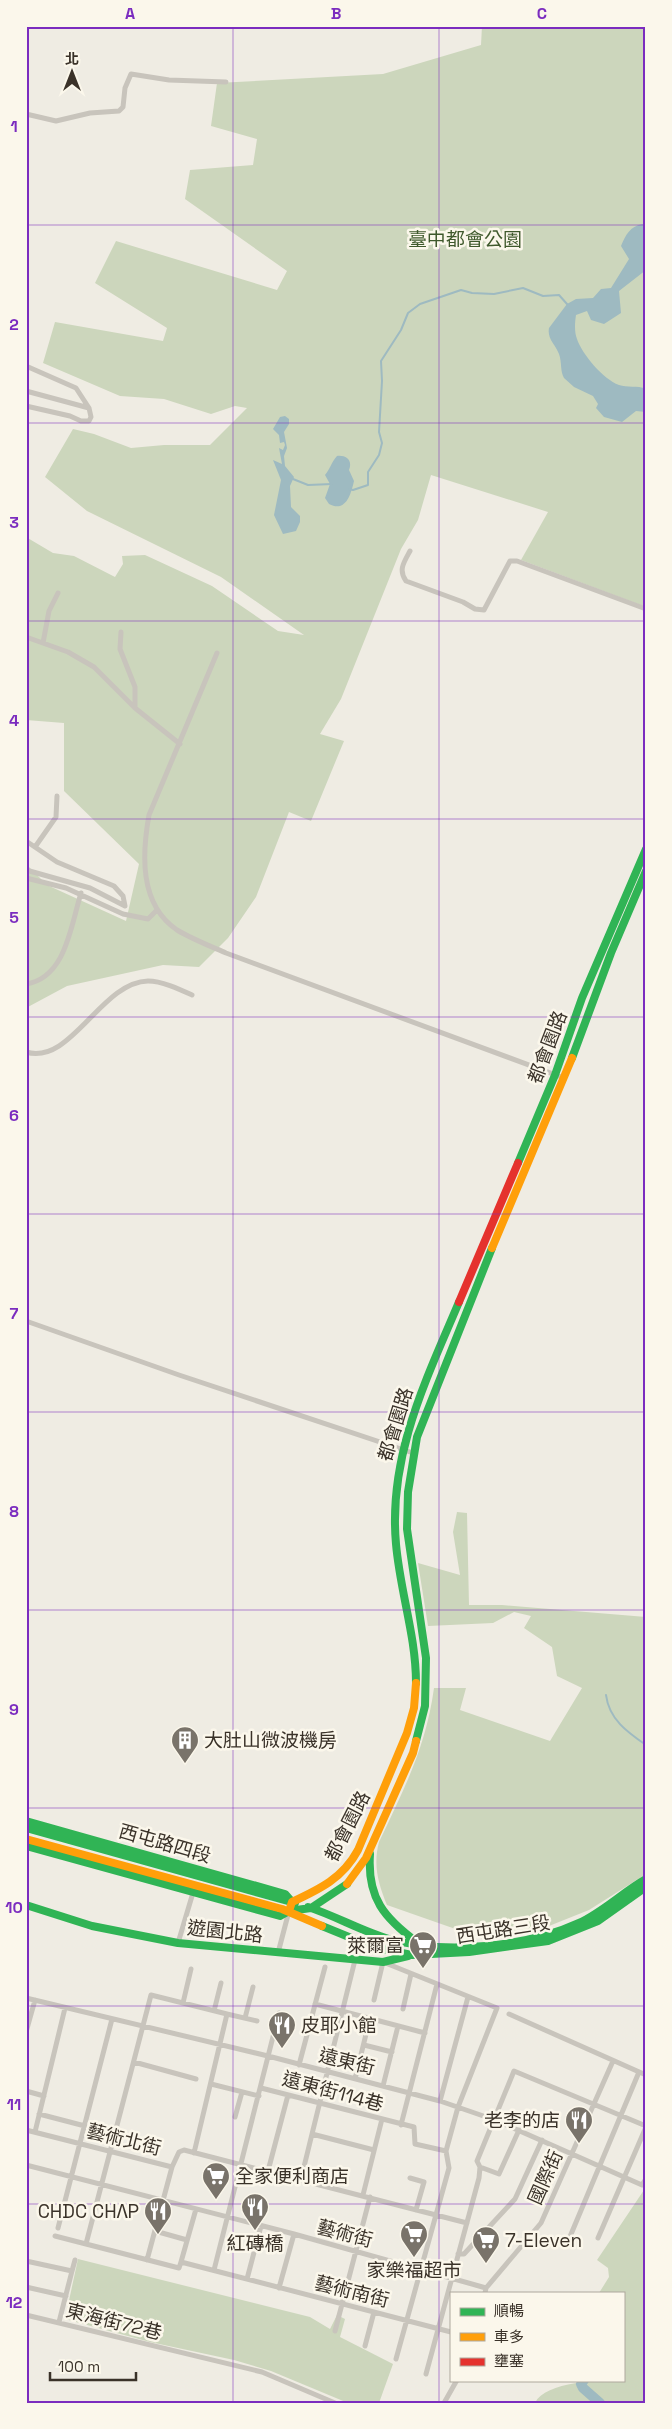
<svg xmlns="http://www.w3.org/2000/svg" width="672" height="2429" viewBox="0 0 672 2429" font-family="'Space Grotesk','Noto Sans TC',sans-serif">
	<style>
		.green { fill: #ccd6bc }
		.water { fill: #9ebac1 }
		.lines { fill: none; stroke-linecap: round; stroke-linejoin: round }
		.stream { stroke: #9ebac1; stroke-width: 2 }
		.river { stroke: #9ebac1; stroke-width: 10 }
		.street { stroke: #c8c4bc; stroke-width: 5 }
		.fast { stroke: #30b455; stroke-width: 8 }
		.slow { stroke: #ff9f0a; stroke-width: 8 }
		.jam { stroke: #e5322d; stroke-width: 8 }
		.grid { fill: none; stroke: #7b2cbf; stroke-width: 1; stroke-opacity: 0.55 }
		.labels { text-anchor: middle; stroke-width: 5; stroke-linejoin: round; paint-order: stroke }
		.park-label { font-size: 19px; fill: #3f592c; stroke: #fbf7eb }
		.street-label { font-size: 19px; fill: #3a3229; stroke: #fbf7eb }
		.poi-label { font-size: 19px; fill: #3a3229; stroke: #fbf7eb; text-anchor: start }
		.neatline { fill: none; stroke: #7b2cbf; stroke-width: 2 }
		.grid-label { font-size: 16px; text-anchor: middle; font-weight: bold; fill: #7b2cbf }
	</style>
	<rect width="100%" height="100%" fill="#efece3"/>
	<!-- green -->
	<path class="green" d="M482 26H646V607L521 560 548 512 431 475 418 520 401 549 341 699 320 734 344 741 311 821 289 812 256 897 228 938 199 967 163 965 67 986 26 1008V864L47 885 126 921 139 864 64 791V723L26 720V537L53 553 74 556 115 577 123 564 122 556 145 555 212 586 278 631 304 635 221 577 87 511 45 477 73 429 94 434 131 448 164 445H210L247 408 235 406 211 414 164 399 120 396 43 363 55 322 163 341 167 328 95 283 116 241 277 290 287 271 185 199 190 170 253 165 257 139 211 126 217 83 383 74 481 45Z
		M457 1512 467 1513 469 1605H502L646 1617V1874L589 1910 539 1930 484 1939 387 1905C378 1883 373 1865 379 1842 404 1789 426 1747 434 1688H466L460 1710 550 1741 582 1688 557 1676 552 1647 524 1628 531 1616 514 1612 493 1623 428 1626 418 1563 460 1575 453 1532Z
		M646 2187V2403H535C545 2381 602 2380 623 2380V2293H599L609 2277 608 2268 597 2260Z
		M78 2259 310 2317 330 2329 337 2315 345 2319 340 2337 393 2364 379 2403H348L271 2371 234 2360 150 2342 65 2319Z"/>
	<!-- water -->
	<path class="water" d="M642 224H646V270L619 291 621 313 604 324 591 320 587 311 576 315C575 322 574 331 577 339 582 354 603 379 619 385 627 388 637 385 646 389V412L636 411 622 422 604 417 596 408 598 404 593 396 574 387 564 378C560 371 562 362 559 354 555 344 547 339 549 328L567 304 576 299 593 298 601 289 611 288 629 259 621 246C626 234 630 227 642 224Z
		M280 417 285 416 289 419V424L284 432 287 448 284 456 285 466 294 477 290 486 291 507 300 516V522L296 531 283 534 274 515 281 480 273 460 282 464 279 448 283 450 285 445 284 442 280 443 279 435 273 429Z
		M337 456C346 455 353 460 349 470L354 481C351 494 346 513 329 504L325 498 330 484 325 475C330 469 331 463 337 456Z"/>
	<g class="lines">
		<!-- stream -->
		<path class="stream" d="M293 479 308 485 332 484
			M349 489 353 490 368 485V472L379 455 382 443 379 432 382 381 381 361 401 330 408 313 420 304 461 290 472 293 494 294 523 288 543 296 559 295 567 304
			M606 1695C609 1719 627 1732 646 1745"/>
		<!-- river -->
		<path class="river" d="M584 2380 581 2384 583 2388 600 2403"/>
		<!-- street -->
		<path class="street" d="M26 114 56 121 90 113 119 111 123 107 125 88 131 74 169 80 226 82
			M26 366 76 388 89 408
			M26 391 89 408 91 417 89 421H81L70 416 26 406
			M410 551C404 562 398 570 406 581L463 602 475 609 484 610 510 561H517L646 609
			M121 632 120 649 135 687V707
			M26 637 68 652 94 667 135 708 180 744
			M43 643 49 611 58 593
			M217 653 149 815C142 854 139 904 177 930 192 939 210 946 226 953L564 1078
			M26 841 57 862 114 886 123 896 125 906 90 888 26 870
			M35 847 56 817 57 796
			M26 878 66 888 123 914 148 919 157 910
			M26 984C66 978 71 925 81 893
			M26 1052C71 1066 101 982 148 981 162 981 179 989 192 995
			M26 1321 179 1375 413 1453
			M178 1943 192 1896
			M278 1953 289 1911
			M355 1960 312 2134 374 2150
			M26 1998 268 2056 440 2101 495 2120 642 2185 646 2179
			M374 2000 383 1962 497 2008 458 2107 446 2151 449 2168 396 2359
			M183 2003 191 1969
			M315 2004 425 2033
			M403 2009 411 1974
			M214 2011 221 1983
			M227 2014 257 2021
			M509 2014 646 2075
			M245 2018 253 1987
			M26 2032 35 2000
			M364 2045 392 2052
			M134 2062 196 2079
			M299 2065 325 1967
			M355 2079 370 2018
			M211 2084 259 2096
			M383 2086 398 2026
			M261 2088 414 2127 415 2144 446 2151
			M26 2091 44 2096
			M440 2101 468 1997
			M39 2114 85 2126
			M235 2117 242 2092
			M401 2125 437 1984
			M26 2130 172 2167
			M35 2132 65 2008
			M26 2165 294 2234 486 2288
			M480 2167 499 2174 519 2130
			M268 2171 288 2095
			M410 2178 424 2182 416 2210
			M301 2179 312 2134
			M363 2195 382 2119
			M58 2228 112 2019
			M155 2231 187 2240
			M55 2236 179 2268 181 2262 451 2332
			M598 2238 646 2127
			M569 2239 639 2072
			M86 2244 151 1995 227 2014 194 2153
			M458 2254H464L515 2199 542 2140
			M147 2260 172 2167 179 2152 184 2150 467 2223
			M26 2261 72 2271 59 2322
			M181 2262 196 2209
			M214 2270 279 2013
			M72 2271 75 2260
			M247 2279 261 2226
			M26 2287 66 2296
			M279 2288 294 2234
			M485 2293 486 2288 541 2223 613 2061
			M26 2315 262 2372 335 2403
			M335 2331 370 2197
			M365 2346 374 2312
			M426 2374 479 2178 480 2167 477 2161 514 2071 646 2126
			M444 2403 457 2380"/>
		<!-- fast -->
		<path class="fast" d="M572 1058 611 953 646 871
			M518 1163 555 1075 582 998 646 849
			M416 1683C416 1636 400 1591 396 1544 388 1456 426 1380 459 1302
			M416 1741 425 1706 426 1658 407 1529 408 1492 417 1437 492 1248
			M26 1821 285 1894 292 1902
			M26 1828 295 1903
			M26 1846 280 1916 289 1911 311 1908 347 1884
			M370 1854C367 1898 384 1918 418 1943
			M26 1905 92 1926 178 1943 383 1962 408 1956
			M308 1907C336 1916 361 1931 389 1939 445 1955 527 1947 579 1923 603 1912 623 1892 646 1879
			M322 1926 376 1948 412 1955 469 1952 548 1941 598 1921 646 1887"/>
		<!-- slow -->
		<path class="slow" d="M492 1248 572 1058
			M26 1839 282 1909 322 1926
			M347 1884 366 1858 413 1753 416 1741
			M289 1911 292 1902C320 1889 343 1878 358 1850L407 1733 414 1708 416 1683"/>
		<!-- jam -->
		<path class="jam" d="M459 1302 518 1163"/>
	</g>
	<!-- grid -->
	<path class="grid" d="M233 26V2403M439 26V2403M26 225H646M26 423H646M26 621H646M26 819H646M26 1017H646M26 1214H646M26 1412H646M26 1610H646M26 1808H646M26 2006H646M26 2204H646"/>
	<!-- icons -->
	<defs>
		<g id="building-pin" transform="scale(1.4375)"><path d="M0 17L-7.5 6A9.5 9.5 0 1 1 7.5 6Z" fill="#79736a" stroke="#fbf7eb"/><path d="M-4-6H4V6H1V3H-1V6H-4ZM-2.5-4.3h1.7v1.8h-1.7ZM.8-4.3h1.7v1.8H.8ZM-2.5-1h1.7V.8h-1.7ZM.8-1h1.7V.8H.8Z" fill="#fff"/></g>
		<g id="supermarket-pin" transform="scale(1.4375)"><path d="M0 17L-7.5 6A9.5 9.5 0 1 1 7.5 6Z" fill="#79736a" stroke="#fbf7eb"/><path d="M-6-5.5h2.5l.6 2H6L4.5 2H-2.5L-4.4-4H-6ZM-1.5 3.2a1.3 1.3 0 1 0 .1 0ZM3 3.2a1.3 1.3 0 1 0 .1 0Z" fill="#fff"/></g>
		<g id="restaurant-pin" transform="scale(1.4375)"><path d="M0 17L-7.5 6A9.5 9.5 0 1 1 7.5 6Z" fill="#79736a" stroke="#fbf7eb"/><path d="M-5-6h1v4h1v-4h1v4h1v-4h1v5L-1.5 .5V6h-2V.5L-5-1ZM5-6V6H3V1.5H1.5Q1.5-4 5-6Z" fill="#fff"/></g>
	</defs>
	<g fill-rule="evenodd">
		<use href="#building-pin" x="185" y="1740"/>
		<use href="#supermarket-pin" x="423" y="1945"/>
		<use href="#restaurant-pin" x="282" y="2025"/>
		<use href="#restaurant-pin" x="579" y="2120"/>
		<use href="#supermarket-pin" x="216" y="2176"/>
		<use href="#restaurant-pin" x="255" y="2207"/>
		<use href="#restaurant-pin" x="158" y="2211"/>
		<use href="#supermarket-pin" x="414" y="2234"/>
		<use href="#supermarket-pin" x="486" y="2240"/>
	</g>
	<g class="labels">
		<!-- park labels -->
		<g class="park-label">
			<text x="465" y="246">臺中都會公園</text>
		</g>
		<!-- street labels -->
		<g class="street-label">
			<text transform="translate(547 1047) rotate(-69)" y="7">都會園路</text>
			<text transform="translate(395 1424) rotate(-73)" y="7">都會園路</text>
			<text transform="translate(347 1826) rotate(-63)" y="7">都會園路</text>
			<text transform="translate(165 1843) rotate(16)" y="7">西屯路四段</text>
			<text transform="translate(503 1929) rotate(-9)" y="7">西屯路三段</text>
			<text transform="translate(225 1931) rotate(6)" y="7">遊園北路</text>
			<text transform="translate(347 2061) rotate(14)" y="7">遠東街</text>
			<text transform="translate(333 2091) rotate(15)" y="7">遠東街114巷</text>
			<text transform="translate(124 2139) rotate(14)" y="7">藝術北街</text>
			<text transform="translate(545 2177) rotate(-66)" y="7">國際街</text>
			<text transform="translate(345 2233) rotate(15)" y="7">藝術街</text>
			<text transform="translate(352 2291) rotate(14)" y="7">藝術南街</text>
			<text transform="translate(114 2321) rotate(14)" y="7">東海街72巷</text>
		</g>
		<!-- poi labels -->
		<g class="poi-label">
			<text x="204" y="1747">大肚山微波機房</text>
			<text x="404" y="1952" text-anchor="end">萊爾富</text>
			<text x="301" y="2032">皮耶小館</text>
			<text x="560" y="2127" text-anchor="end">老李的店</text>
			<text x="235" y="2183">全家便利商店</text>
			<text x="139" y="2218" text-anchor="end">CHDC CHΛP</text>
			<text x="505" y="2247">7-Eleven</text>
			<text x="255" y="2250" text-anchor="middle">紅磚橋</text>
			<text x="414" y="2277" text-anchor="middle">家樂福超市</text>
		</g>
	</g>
	<!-- border -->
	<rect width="672" height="2429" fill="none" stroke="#fbf7eb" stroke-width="55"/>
	<!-- legend -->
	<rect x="450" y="2292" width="175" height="90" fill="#fbf7eb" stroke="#aea89d"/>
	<rect x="460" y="2308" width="25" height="8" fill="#30b455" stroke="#aea89d"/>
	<text x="494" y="2316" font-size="15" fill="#3a3229">順暢</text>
	<rect x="460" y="2333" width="25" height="8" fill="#ff9f0a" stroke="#aea89d"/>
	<text x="494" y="2342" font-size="15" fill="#3a3229">車多</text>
	<rect x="460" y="2358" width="25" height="8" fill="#e5322d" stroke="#aea89d"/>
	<text x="494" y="2366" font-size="15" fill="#3a3229">壅塞</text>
	<!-- north arrow -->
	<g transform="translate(72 72)" stroke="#fbf7eb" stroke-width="4" paint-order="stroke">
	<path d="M0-4L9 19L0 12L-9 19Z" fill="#3a3229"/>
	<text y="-8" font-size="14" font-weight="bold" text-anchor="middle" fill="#3a3229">北</text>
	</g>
	<!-- scale -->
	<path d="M50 2372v8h86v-8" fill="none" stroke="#3a3229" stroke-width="2.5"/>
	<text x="58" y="2372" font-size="15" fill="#3a3229" stroke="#fbf7eb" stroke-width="4" paint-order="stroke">100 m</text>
	<rect x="28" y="28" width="616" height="2374" class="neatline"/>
	<g class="grid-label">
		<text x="130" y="19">A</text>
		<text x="336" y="19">B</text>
		<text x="542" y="19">C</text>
		<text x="14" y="132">1</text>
		<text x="14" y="330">2</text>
		<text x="14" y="528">3</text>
		<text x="14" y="726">4</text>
		<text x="14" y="923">5</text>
		<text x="14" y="1121">6</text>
		<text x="14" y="1319">7</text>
		<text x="14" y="1517">8</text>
		<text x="14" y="1715">9</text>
		<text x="14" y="1913">10</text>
		<text x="14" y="2110">11</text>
		<text x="14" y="2308">12</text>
	</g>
</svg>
